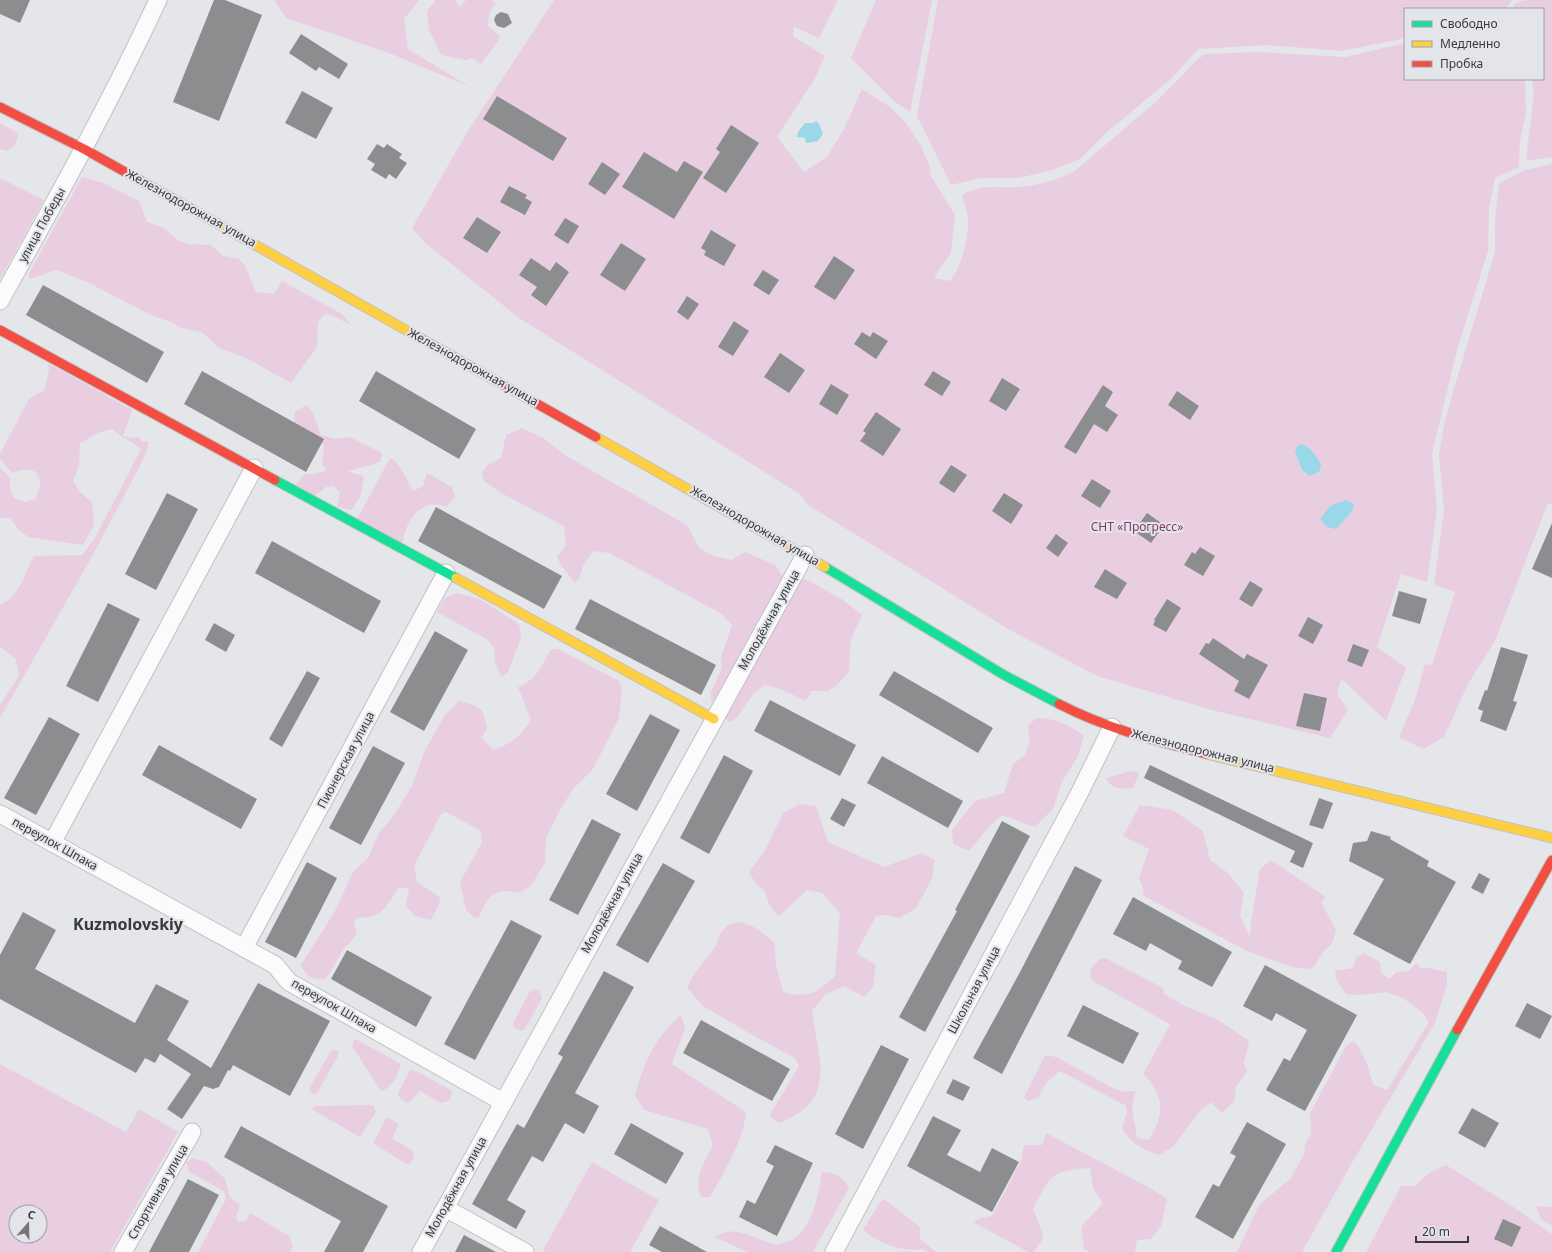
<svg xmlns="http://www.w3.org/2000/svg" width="1552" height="1252" viewBox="0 0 1552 1252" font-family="'Noto Sans',sans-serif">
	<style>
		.green { fill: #e9cee2; fill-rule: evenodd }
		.water { fill: #99d8e8 }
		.building { fill: #8c8d8f }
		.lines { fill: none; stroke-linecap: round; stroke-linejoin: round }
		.street-casing { stroke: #c0c1c4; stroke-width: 19 }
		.fast-casing { stroke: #c0c1c4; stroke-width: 11 }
		.slow-casing { stroke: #c0c1c4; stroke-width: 11 }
		.jam-casing { stroke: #c0c1c4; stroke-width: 11 }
		.street { stroke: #fbfbfc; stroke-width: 17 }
		.fast { stroke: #16e098; stroke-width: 9 }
		.slow { stroke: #ffcf43; stroke-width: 9 }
		.jam { stroke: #f24e42; stroke-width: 9 }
		.labels { text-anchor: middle; stroke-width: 4; stroke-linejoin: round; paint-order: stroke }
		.street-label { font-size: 12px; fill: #38393b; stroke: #e3e5eb }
		.park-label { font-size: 12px; fill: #81396f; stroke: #e3e5eb }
		.district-label { font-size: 16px; font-weight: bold; fill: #38393b; stroke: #e3e5eb }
	</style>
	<rect width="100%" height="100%" fill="#e5e6e9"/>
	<!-- green -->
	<path class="green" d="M274 0H419L404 19 408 49 470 87 389 53 286 18Z
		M436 0H455L460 7 466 0H491L496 3 489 13 488 26 501 37 481 64 472 58 466 60 441 55 429 30 427 11Z
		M554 0H838L819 38 794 27 793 36 825 56 814 80 777 137 804 172 827 157 844 129 862 89 890 107 906 123 921 146 929 165 931 176 955 215 951 252 934 278 950 281C962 266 971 232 967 213 966 207 964 201 962 195 983 184 994 188 1016 187 1036 186 1060 180 1076 170L1158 100 1197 60 1205 54 1258 52 1346 57 1405 43V79H1525L1526 113 1520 141 1519 167 1495 178 1489 209 1488 251 1457 350 1432 453 1437 509 1427 582 1401 574 1377 647 1406 668 1386 721 1345 682 1341 680 1337 694 1348 710 1330 738 1212 710 1097 676 1008 629 808 505 801 495 519 318 425 243 412 228 466 134Z
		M876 0H932L910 112 894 101 851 58Z
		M938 0H1512L1506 9H1405V37L1401 39 1341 51 1266 45 1198 49 1172 78 1107 132 1080 159 1052 170 1019 178H981L951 185 917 116Z
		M1523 0H1552V157L1526 161 1534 92 1532 79H1543V9H1512L1515 4Z
		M0 123 18 133C17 143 15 148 6 151L0 149Z
		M1552 164V503L1547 505 1495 641 1468 684 1444 737 1423 749 1399 737 1415 700 1425 664 1432 665 1455 592 1434 585 1444 510 1439 455 1444 425 1455 385 1495 252V219L1499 183 1525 170Z
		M82 177 103 183 139 201 147 222 164 228 179 241 188 244 211 245 223 256 239 259 245 265 256 292 274 294 282 281 342 314 351 325 329 314H325L318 322 317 347 291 383 246 358 219 348 202 332 181 328 173 323 151 315 87 282 56 270 30 279 28 275Z
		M0 178 44 200 0 279Z
		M48 363 132 410 123 436 132 438 139 437 142 441 149 442 145 456 94 553 0 718V705L19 676 16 659 0 647V605C19 597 25 573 34 556L82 555 95 538 141 449C132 441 121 438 112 429L100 432 80 443 79 466 73 481 80 492 92 502 94 525 83 545 28 537 19 530 10 518H0V467L10 478V488L14 498 25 502 36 499C37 494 41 487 40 483 40 466 23 468 12 473L0 459V454L29 399 44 390 49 370Z
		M306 405 312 411 321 435 335 439 350 437 382 453 380 462C369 467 360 466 348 472L364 476 360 497 352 510 337 507 340 493 334 486 326 487 314 497 295 485 305 474C312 475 320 472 327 471L322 464 324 446 314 437 294 425 295 412Z
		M522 428 543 438 568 457 687 525 699 548 713 556 732 560 745 552 775 565 784 579 719 697 711 702V692L722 668 721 657 732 625 722 614 609 553 593 551 583 566 579 579 574 583C568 571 562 570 557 557L566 545 564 526 501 493 484 481 482 473 487 465 501 458 506 435Z
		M390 458C399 461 408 481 413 491L423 486 427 473 452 487 455 497 446 507C420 496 405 523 402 545L356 521Z
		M801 579H806L843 600 862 615 851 639 849 672 836 686 828 691H811L806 701 778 688 765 685 754 693 735 720 729 722 725 716Z
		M457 593 480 599 519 624 521 638 508 672 502 677 495 663 494 648 488 640 437 612 445 598Z
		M551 649H558L619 681 622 689 619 718 593 769 573 789 559 812 546 838 545 862 531 886 518 893C494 887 488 896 479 917L474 918 466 910 460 882 482 842 481 831 446 812 441 814 414 866 417 882 440 897 439 905 431 920 415 916 406 906 409 889 399 887C391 899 385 913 370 917 363 918 359 916 354 921L357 934 343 950 326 979C313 980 306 977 301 965L335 911 353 872 368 858 379 833 394 815 412 786 425 750 445 715 459 701C481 707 483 706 487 729L481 738 494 750C512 743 520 737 531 720L518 687C538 679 541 666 551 649Z
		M1036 718C1055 718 1069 724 1084 736L1078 756 1062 782 1053 809 1035 827 1002 815 990 826 969 851 953 844 952 830 975 801 1004 793 1013 764 1025 755 1030 741 1028 726Z
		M1131 771 1138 772 1139 774 1133 788C1122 789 1111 790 1106 778Z
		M800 804 816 806 828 842 884 867 922 853 935 860 932 879 916 908 900 918 885 915 876 916 856 953 876 965 873 987 864 997 844 986 825 995 812 1011C818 1059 839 1100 779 1123L771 1118V1113L799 1066 795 1058 756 1037 703 1006 687 988C693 972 705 961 715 947 718 942 719 934 723 930 739 911 760 931 774 942L776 964 783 992C809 999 815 993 835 976L840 913 822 893 807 890 779 916C777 914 774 911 772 909 765 900 769 890 757 886L749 872 765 850 783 813Z
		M1140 805 1173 810 1203 831 1210 860 1228 873 1244 893 1240 916 1250 937 1251 923 1260 869 1271 860 1326 897 1321 902 1336 930 1332 944 1324 951 1312 969 1291 967 1247 951 1142 895 1144 891 1139 878 1149 849 1123 836Z
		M1363 953 1380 962 1381 972 1389 979 1397 972 1409 971 1417 963 1420 968H1428L1447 972V984L1435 1023 1353 1161 1302 1252H1237L1259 1205 1291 1178 1304 1154 1305 1144 1311 1134 1310 1113 1346 1046 1354 1041C1365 1054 1369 1069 1373 1085L1387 1090 1429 1022 1423 1013 1403 998 1386 992 1361 995 1346 994 1336 979 1335 971 1353 968 1356 958Z
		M1102 958 1107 959 1163 988 1164 994 1183 1005 1220 1021 1249 1041 1244 1063 1247 1071 1236 1087 1234 1101 1222 1113 1211 1102 1199 1112 1174 1146 1159 1155C1141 1148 1132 1145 1122 1128L1127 1112 1126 1106 1060 1071 1047 1082 1039 1097 1028 1101 1024 1097 1045 1055 1056 1057 1115 1089 1124 1092 1136 1091C1128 1113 1135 1117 1137 1138L1149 1140C1165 1114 1165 1096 1143 1074L1170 1025 1168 1023 1093 981C1086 972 1094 963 1102 958Z
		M534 989 539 990 542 998 525 1029 522 1031 513 1027V1023L530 991Z
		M681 1015 685 1028 672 1064 746 1112C744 1139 724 1173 710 1197H701C692 1180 705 1161 713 1145L708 1129 644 1110 635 1096C643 1065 655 1036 681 1015Z
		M354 1040H358L401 1064C399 1074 391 1088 382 1091L379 1088 354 1049 352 1046Z
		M334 1049 339 1052 338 1056 318 1091 316 1094H312L309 1091 310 1087 331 1051Z
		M0 1064 126 1132 139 1109 178 1132 110 1252H0ZM16 1212H40V1236H16Z
		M410 1070 416 1071 451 1090 452 1095 449 1101 441 1103 420 1091 410 1102 406 1103 398 1096V1093Z
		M370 1105 374 1106 376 1112 360 1137 313 1110V1107L316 1106Z
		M387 1117 399 1124 393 1136V1139L413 1151 414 1158 410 1164H406L373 1143Z
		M1046 1133 1152 1189 1167 1199 1161 1226 1151 1239 1137 1240 1135 1252H1089L1084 1249 1081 1227 1103 1203 1093 1188 1090 1168C1050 1171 1051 1175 1033 1209L1043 1234 1041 1242 1033 1252H1028L973 1222 981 1218 992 1216 1021 1161 1024 1145H1042Z
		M192 1158 207 1162 225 1179 230 1197 240 1205 236 1217 238 1222 246 1221 250 1213 289 1236 293 1246 290 1252H198L226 1199 224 1191 189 1172 186 1163Z
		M592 1162 659 1200 630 1252H547L543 1250Z
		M1446 1165 1512 1206 1552 1234V1252H1366L1401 1186H1415L1429 1173Z
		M822 1172C834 1172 844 1177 849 1188L813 1252H748L714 1237C738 1223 752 1239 775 1244 778 1245 781 1243 784 1243 812 1236 818 1196 822 1172Z
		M884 1199 920 1227V1239L936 1252H928L923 1249C900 1252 880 1244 863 1230L880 1202Z
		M1536 1206 1552 1207V1226L1541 1219Z"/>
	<!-- water -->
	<path class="water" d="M816 121 819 124 823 134 818 141 806 143 805 138 797 137 798 132 805 123H813Z
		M1302 444C1312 449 1316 455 1321 465L1319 472 1310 476 1302 470 1295 452 1297 446Z
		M1346 500 1354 504 1353 510 1336 529 1327 527 1320 519 1330 506Z"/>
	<!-- building -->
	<path class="building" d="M0 0H30L20 23 0 14Z
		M214 0H225L262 15 219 121 173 102Z
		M501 12 508 14 512 23 504 28 497 26 494 20 496 15Z
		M301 34 348 64 339 79 319 67 316 71 289 53Z
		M302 91 333 108 316 139 285 123Z
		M497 96 567 138 553 161 483 119Z
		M731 125 759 143 726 193 703 178 720 152 716 149Z
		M377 144 384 148 387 144 402 154 399 158 407 163 396 179 389 174 386 179 371 170 375 164 367 159Z
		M644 152 677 172 684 161 703 172 674 219 622 187Z
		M602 162 620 174 605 195 588 184Z
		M509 186 527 195 525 198 532 202 525 215 500 202Z
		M477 217 501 232 487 253 463 238Z
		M565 218 579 226 568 244 554 235Z
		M711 230 736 245 724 266 704 255 706 251 701 248Z
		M621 243 646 259 625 291 600 275Z
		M834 256 855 270 835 300 814 287Z
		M531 258 550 271 556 262 569 272 546 306 531 295 537 287 519 275Z
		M763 270 779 280 769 295 753 285Z
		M43 285 164 352 147 383 26 315Z
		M687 296 699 304 688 320 677 312Z
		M734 321 749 331 733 356 718 347Z
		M862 332 870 337 873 332 888 341 876 359 854 344Z
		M780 353 805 370 789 393 764 377Z
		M202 371 324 439 306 472 184 404Z
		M376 371 476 429 459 459 359 401Z
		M933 371 951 382 942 396 924 385Z
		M1002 378 1020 389 1006 411 989 401Z
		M831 384 849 395 837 415 819 404Z
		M1103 385 1113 392 1105 406 1118 415 1107 432 1094 424 1076 454 1064 447Z
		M1177 391 1199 406 1190 420 1168 405Z
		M876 412 901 429 883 456 860 441 866 433 863 431Z
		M951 465 967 475 954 493 939 483Z
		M1092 479 1111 491 1100 508 1081 496Z
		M167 493 198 509 156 590 125 574Z
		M1004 493 1023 505 1011 524 992 511Z
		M436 507 562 576 544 609 418 541Z
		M1147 513 1164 525 1151 543 1134 531Z
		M1552 523V578L1532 569Z
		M1056 534 1068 543 1058 557 1046 548Z
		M272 541 381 601 364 633 255 573Z
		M1200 547 1215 556 1203 576 1184 565 1192 552 1195 554Z
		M1105 569 1127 583 1117 599 1094 587Z
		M1250 581 1263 589 1252 607 1239 599Z
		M1399 591 1427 599 1420 624 1392 616Z
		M590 599 716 665 701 695 575 629Z
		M1167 599 1181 608 1166 632 1153 625 1155 621 1154 620Z
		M108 603 140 619 98 702 66 686Z
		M1308 617 1323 625 1313 644 1298 636Z
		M214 623 235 635 226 652 205 640Z
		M435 631 468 650 424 731 390 712Z
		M1213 638 1244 659 1247 654 1268 665 1249 699 1234 691 1239 681 1199 654 1206 643 1209 644Z
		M1353 644 1369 650 1362 667 1347 661Z
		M1501 647 1528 655 1513 701 1517 702 1506 731 1480 721 1483 711 1478 709 1485 690 1487 691Z
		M307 671 320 678 282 747 269 739Z
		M894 671 993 728 978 753 879 695Z
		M1304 693 1327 698 1320 731 1296 726Z
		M770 700 856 745 840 776 754 731Z
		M650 714 680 730 637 811 606 794Z
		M49 717 80 734 36 815 4 798Z
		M159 745 257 799 241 829 142 775Z
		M373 746 405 763 361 845 329 828Z
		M724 755 753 771 709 854 680 838Z
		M882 756 963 801 948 828 867 783Z
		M1150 765 1313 843 1303 868 1290 862 1295 851 1144 778Z
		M842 798 856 805 844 827 830 819Z
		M1319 798 1333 803 1323 829 1309 825Z
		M592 819 621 834 578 915 549 900Z
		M1002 821 1030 836 925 1032 899 1017 957 911 955 910Z
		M1371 831 1391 837 1390 839 1429 861 1427 866 1456 882 1410 964 1353 934 1384 879 1349 861 1353 843 1367 841Z
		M307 862 337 878 296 958 265 942Z
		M663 863 695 881 648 963 616 945Z
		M1075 866 1102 880 1002 1074 973 1058 1020 972Z
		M1479 873 1490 879 1483 894 1471 888Z
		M1133 897 1232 952 1212 987 1178 969 1182 961 1150 943 1146 951 1113 934Z
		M23 912 56 930 35 969 135 1023 156 984 189 1001 167 1040 211 1068 258 983 330 1021 290 1096 233 1065 230 1071 228 1070 219 1087 213 1089 204 1086 182 1119 167 1109 191 1074 160 1054 155 1063 145 1058 136 1073 0 999V955Z
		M511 920 542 936 475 1060 444 1044Z
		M347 950 432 997 416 1027 331 979Z
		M1265 965 1357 1015 1305 1111 1266 1090 1284 1058 1290 1061 1307 1030 1276 1013 1272 1021 1243 1006Z
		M604 971 634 987 575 1093 599 1106 584 1134 565 1123 543 1162 532 1156 507 1200 526 1211 516 1229 472 1204 517 1124 524 1128 563 1057 558 1054Z
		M1527 1003 1552 1016 1540 1039 1515 1026Z
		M1083 1005 1139 1033 1123 1064 1067 1036Z
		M701 1020 790 1069 772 1101 683 1053Z
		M881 1045 909 1059 863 1149 835 1134Z
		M953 1079 970 1087 963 1101 946 1093Z
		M1472 1108 1499 1123 1485 1148 1458 1133Z
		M933 1116 961 1130 947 1155 980 1172 992 1148 1019 1162 992 1212 907 1166Z
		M1247 1122 1286 1144 1233 1239 1195 1217 1213 1184 1219 1187 1236 1156 1230 1153Z
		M631 1123 684 1153 666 1184 614 1154Z
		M241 1126 388 1206 363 1252H324L341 1221 224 1157Z
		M775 1145 813 1163 777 1236 739 1217 747 1200 755 1204 774 1166 766 1162Z
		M188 1179 219 1195 189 1252H149Z
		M1503 1219 1521 1227 1512 1247 1494 1239Z
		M660 1226 707 1252H662L649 1245Z
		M464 1235 496 1252H455Z"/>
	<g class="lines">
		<!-- street casing -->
		<g class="street-casing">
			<path id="street" d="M0 301C55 202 110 103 158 0
				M0 814 275 965 289 982 503 1102
				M52 843 254 468
				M244 948 446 573
				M445 1208 525 1252
				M123 1252 192 1132
				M421 1252 805 555
				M834 1252 1078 796 1112 727"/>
		</g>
		<!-- fast casing -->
		<g class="fast-casing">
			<path id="fast" d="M275 480 456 578
				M825 567 1004 675 1059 704
				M1336 1252 1457 1030"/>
		</g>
		<!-- slow casing -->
		<g class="slow-casing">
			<path id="slow" d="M211 220 420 338
				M596 437 825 567
				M456 578 714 719
				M1206 754 1552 838"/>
		</g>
		<!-- jam casing -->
		<g class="jam-casing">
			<path id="jam" d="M0 107 84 149 211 220
				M0 330 275 480
				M420 338 596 437
				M1059 704C1105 728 1156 741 1206 754
				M1457 1030 1552 860"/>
		</g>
		<!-- street -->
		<use href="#street" class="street"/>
		<!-- fast -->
		<use href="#fast" class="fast"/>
		<!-- slow -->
		<use href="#slow" class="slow"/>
		<!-- jam -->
		<use href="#jam" class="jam"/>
	</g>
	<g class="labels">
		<!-- street labels -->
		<g class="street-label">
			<text transform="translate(191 208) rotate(29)" y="4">Железнодорожная улица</text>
			<text transform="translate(42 225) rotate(-61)" y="4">улица Победы</text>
			<text transform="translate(473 367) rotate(29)" y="4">Железнодорожная улица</text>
			<text transform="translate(755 526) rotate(30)" y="4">Железнодорожная улица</text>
			<text transform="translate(769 620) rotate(-61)" y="4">Молодёжная улица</text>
			<text transform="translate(1203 751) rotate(14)" y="4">Железнодорожная улица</text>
			<text transform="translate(346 760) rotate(-62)" y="4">Пионерская улица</text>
			<text transform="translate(55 844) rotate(29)" y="4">переулок Шпака</text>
			<text transform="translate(612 903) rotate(-61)" y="4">Молодёжная улица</text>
			<text transform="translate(974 990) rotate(-62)" y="4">Школьная улица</text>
			<text transform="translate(334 1006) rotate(30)" y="4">переулок Шпака</text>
			<text transform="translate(456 1187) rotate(-61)" y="4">Молодёжная улица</text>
			<text transform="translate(158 1192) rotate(-60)" y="4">Спортивная улица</text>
		</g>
		<!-- park labels -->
		<g class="park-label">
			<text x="1137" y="531">СНТ «Прогресс»</text>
		</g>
		<!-- district labels -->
		<g class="district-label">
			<text x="128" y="930">Kuzmolovskiy</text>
		</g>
	</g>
	<!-- legend -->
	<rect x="1404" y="8" width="140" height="72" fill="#e3e5eb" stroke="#9fa0a5"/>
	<rect x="1412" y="21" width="20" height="6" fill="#16e098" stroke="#9fa0a5"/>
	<text x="1440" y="28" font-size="12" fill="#38393b">Свободно</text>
	<rect x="1412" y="41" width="20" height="6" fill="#ffcf43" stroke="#9fa0a5"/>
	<text x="1440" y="48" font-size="12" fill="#38393b">Медленно</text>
	<rect x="1412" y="61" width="20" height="6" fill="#f24e42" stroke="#9fa0a5"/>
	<text x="1440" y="68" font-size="12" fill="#38393b">Пробка</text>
	<!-- north arrow -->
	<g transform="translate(28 1224) rotate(20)"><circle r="19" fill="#e3e5eb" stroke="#9fa0a5"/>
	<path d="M0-3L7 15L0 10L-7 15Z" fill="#757678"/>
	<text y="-6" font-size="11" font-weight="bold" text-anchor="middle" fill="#38393b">С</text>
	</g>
	<!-- scale -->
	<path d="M1416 1236v6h52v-6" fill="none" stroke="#38393b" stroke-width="2"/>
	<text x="1422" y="1236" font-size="12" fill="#38393b" stroke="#e3e5eb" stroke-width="3" paint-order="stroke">20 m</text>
</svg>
